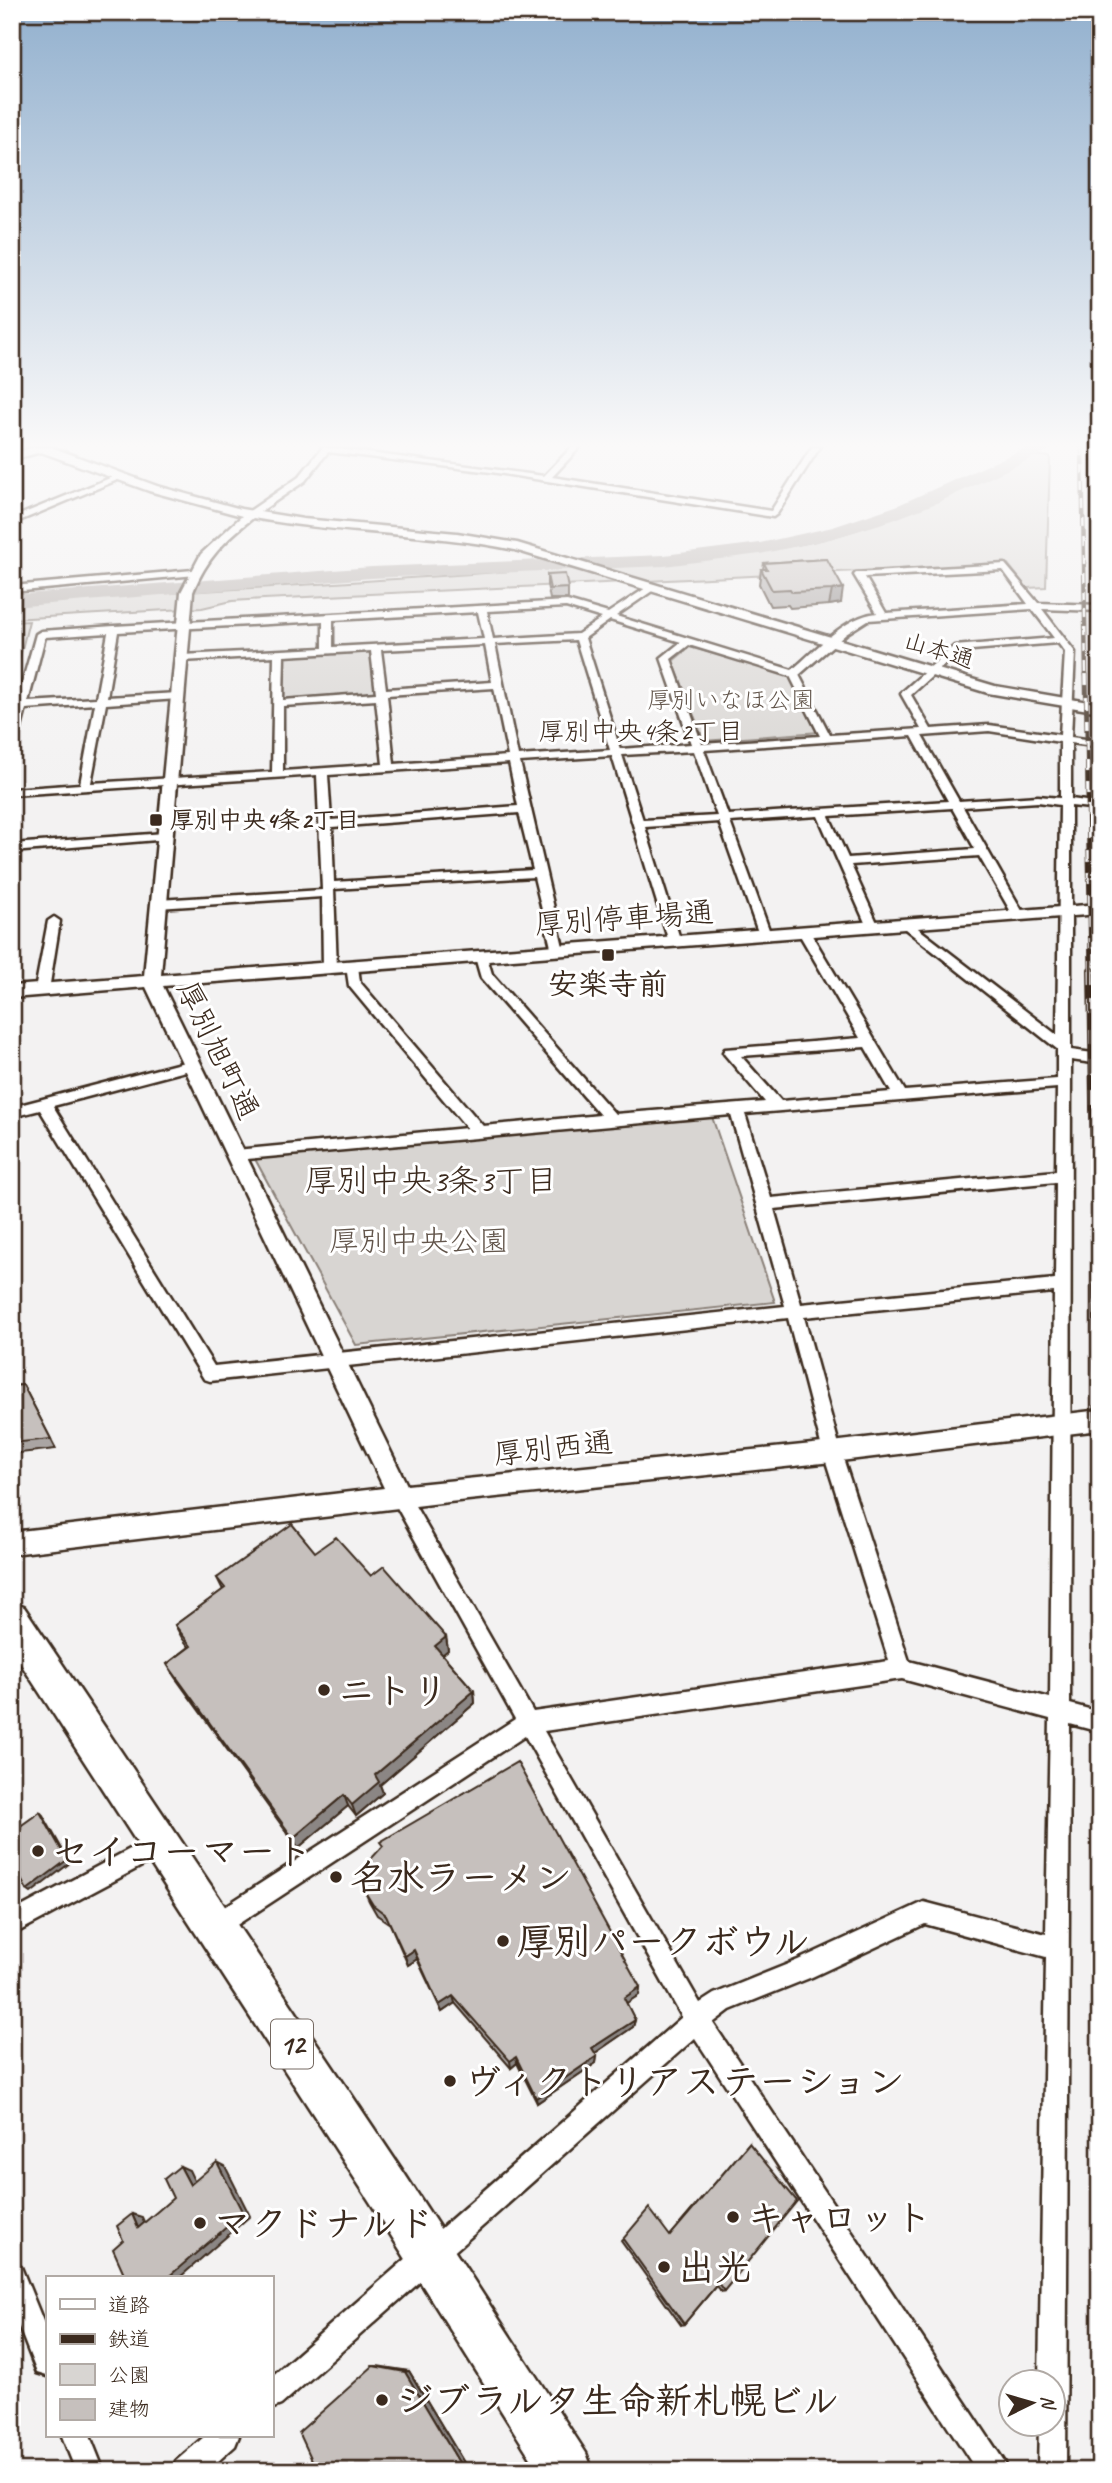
<svg xmlns="http://www.w3.org/2000/svg" width="1112" height="2483" viewBox="0 0 1112 2483" font-family="Caveat,'Klee One',sans-serif">
	<style>
		.green { fill: #d8d5d2; stroke: #8a8078; stroke-width: 2 }
		.lines { fill: none; stroke-linecap: round; stroke-linejoin: round }
		.river { fill: #b2aba7; fill-rule: evenodd }
		.street-casing { stroke: #3b2a1e; stroke-width: 5 }
		.secondary-casing { stroke: #3b2a1e; stroke-width: 5 }
		.highway-casing { stroke: #3b2a1e; stroke-width: 5 }
		.street { fill: #fff; fill-rule: evenodd }
		.secondary { fill: #fff; fill-rule: evenodd }
		.highway { fill: #fff; fill-rule: evenodd }
		.rail-far3-casing { stroke: #3b2a1e; stroke-width: 4.5 }
		.rail-far2-casing { stroke: #3b2a1e; stroke-width: 5 }
		.rail-far1-casing { stroke: #3b2a1e; stroke-width: 8 }
		.rail-casing { stroke: #3b2a1e; stroke-width: 9 }
		.rail-far3 { stroke: #fff; stroke-width: 2.5; stroke-dasharray: 9; stroke-linecap: butt }
		.rail-far2 { stroke: #fff; stroke-width: 3.5; stroke-dasharray: 11; stroke-linecap: butt }
		.rail-far1 { stroke: #fff; stroke-width: 5; stroke-dasharray: 15; stroke-linecap: butt }
		.rail { stroke: #fff; stroke-width: 6; stroke-dasharray: 19; stroke-linecap: butt }
		.wall { fill: #aaa5a3; stroke: #3b2a1e; stroke-width: 2 }
		.shaded-wall { fill: #8b8684; stroke: #3b2a1e; stroke-width: 2 }
		.building { fill: #c6c0bd; stroke: #3b2a1e; stroke-width: 2 }
		.poi-dot { fill: #3b2a1e; stroke: #fff; stroke-width: 2.5 }
		.labels { text-anchor: middle; stroke-width: 6; stroke-linejoin: round; paint-order: stroke }
		.far-street-label { font-size: 24px; fill: #3b2a1e; stroke: #fff }
		.far-park-label { font-size: 24px; fill: #62554b; stroke: #fff }
		.far-poi-label { font-size: 24px; font-weight: bold; fill: #3b2a1e; stroke: #fff; text-anchor: start }
		.far-neighbourhood-label { font-size: 26px; fill: #3b2a1e; stroke: #fff }
		.shield { fill: #fff; stroke: #766a62; stroke-width: 2 }
		.shield-label { font-size: 28px; font-weight: bold; fill: #3b2a1e }
		.street-label { font-size: 30px; fill: #3b2a1e; stroke: #fff }
		.poi-label { font-size: 30px; font-weight: bold; fill: #3b2a1e; stroke: #fff }
		.park-label { font-size: 30px; fill: #62554b; stroke: #fff }
		.neighbourhood-label { font-size: 32px; fill: #3b2a1e; stroke: #fff }
		.near-poi-label { font-size: 37px; font-weight: bold; fill: #3b2a1e; stroke: #fff; text-anchor: start }
	</style>
	<rect width="100%" height="100%" fill="#f3f2f2"/>
	<filter id="ink" filterUnits="userSpaceOnUse"><feTurbulence type="fractalNoise" baseFrequency=".0143" numOctaves="2"/><feDisplacementMap in="SourceGraphic" scale="14" xChannelSelector="R" yChannelSelector="G"/><feConvolveMatrix kernelMatrix="1 2 1 2 8 2 1 2 1" color-interpolation-filters="sRGB"/></filter>
	<g filter="url(#ink)">
		<!-- green -->
		<path class="green" d="M1032 455 1050 457 1046 587 1027 588 1008 564 264 599 232 601 202 608 12 619V603C191 591 371 582 550 568 635 562 723 560 807 543 887 526 959 489 1032 455Z
			M29 621 15 677H12V622Z
			M690 647 789 675 820 732 704 741 673 661Z
			M373 649 379 695 283 700 282 654Z
			M711 1114 775 1302 356 1345 255 1159Z"/>
		<g class="lines">
			<!-- river -->
			<path class="river" d="M1028 447H1051L1049 450 939 502 893 520 830 539 760 554 664 566 372 578 12 607V595L372 567 664 555 760 543 833 527 896 506Z"/>
			<!-- street casing -->
			<g class="street-casing">
				<path id="street" d="M323 447 544 476 572 447H580L552 477 771 511 812 447H820L777 514 773 517 491 472 328 452 305 481 254 516H248V512L299 477Z
					M115 476 122 478 12 524V518Z
					M1005 564 1038 603 1100 605V611L1042 609 1075 652 1071 737 1100 741V747L1071 743V799L1100 803V809L1071 806V1050L1100 1054V1064L1071 1060 1070 1704 1100 1712V1732L1070 1724 1066 2471H1038L1039 2424H1052V2382H1039L1046 1957 925 1924 812 1977 730 2010 713 2023 1004 2461 1008 2471H977L695 2038 281 2405 271 2409V2377L682 2017 525 1736 223 1934 215 1937 207 1934 204 1926 207 1918 515 1719 394 1502 391 1496 394 1490 400 1488 406 1490 533 1712 889 1661 823 1452 788 1318 210 1381 204 1379 40 1110 12 1117V1107L192 1060 197 1062 199 1065 197 1068 53 1106 214 1366 785 1306 731 1115 236 1160 229 1155 236 1150 467 1128 349 986 346 966 352 962 358 966 360 982 483 1126 600 1115 481 978 475 957 481 953 487 957 492 974 615 1114 765 1102 725 1055 723 1052 725 1049 860 1038 798 932 804 928 810 932 905 1091 1057 1079V1049L900 925 902 922H910L1057 1035 1060 805 1038 802 963 807 1025 916 1023 919H1015L979 856 851 865 879 927 873 931 867 927 818 816 730 822 771 935 765 939 759 935 719 822 645 827 681 942 675 946 669 942 612 756 520 762 564 951 563 954 558 955 552 951 534 877 334 889 337 968 330 972 323 968 322 897 158 908 152 904 158 900 322 890 317 775 12 795V789L80 784 95 704 26 709 17 744 12 747C12 708 26 672 36 634L41 631 114 626 567 601 608 613 652 584 655 585V589L616 616 792 670C816 650 845 616 877 613L854 575 856 573ZM1003 570 1028 604 886 613 865 577ZM566 607 602 618 578 634 493 639 487 611ZM1032 609 1054 638 954 646 902 692 901 694 921 729 830 735 799 675 846 634 868 620ZM478 612 484 639 333 647V620ZM610 620 681 642 661 658 691 744 620 749 585 638ZM323 621V648L182 655 177 658 182 661 274 656 272 772 91 783 106 704 178 699 183 696 178 693 107 697 118 632ZM108 633 96 698 28 702 45 637ZM576 640 610 750 518 756 495 644ZM1058 643 1065 652 1060 735 989 725 931 729 911 695 960 651ZM485 645 492 682 386 689 381 650ZM689 645 790 676 820 736 702 744 671 659ZM371 651 376 693 283 700 284 656ZM494 688 508 756 394 764 387 695ZM376 700 383 764 283 771V706ZM989 731 1060 742V798L1038 796 959 801 922 736ZM912 736 948 801 728 815 704 750ZM694 751 717 816 643 820 622 755ZM509 763 518 806 331 820 328 775ZM952 808 975 849 848 858 829 816ZM519 813 533 870 334 882 332 827ZM865 1047 891 1092 781 1101 741 1056ZM1057 1088 1056 1171 771 1198 745 1114ZM1056 1182 1055 1279 801 1304 774 1209ZM1054 1292 1050 1698 909 1661 841 1452 804 1317ZM902 1679 1050 1719 1046 1934 924 1902 798 1960 714 1994 700 2003 544 1731Z
					M193 570 198 573 196 575 12 592V586Z
					M165 833 169 835V839L12 852V844Z
					M54 917 60 921 49 990 42 994 35 990 48 921Z
					M160 1833 168 1836 171 1844 168 1852 12 1935V1912Z
					M12 2263 21 2267 47 2331V2376L37 2373 12 2309Z
					M62 2436H90L104 2471H76Z
					M205 2436H239L235 2446 207 2471H172L176 2461Z"/>
			</g>
			<!-- secondary casing -->
			<g class="secondary-casing">
				<path id="secondary" d="M33 447H51L157 486 241 509 303 519 457 533 517 543 995 686 1100 704V712L988 693 515 550C428 532 340 534 253 518 226 539 206 559 193 592L161 975 1100 904V914L163 986 407 1485 832 1442 1100 1410V1430L832 1462 449 1502 12 1554V1532L384 1488 146 987 12 998V986L144 976 181 592 201 554 242 516 149 491 41 452 12 460V454Z"/>
			</g>
			<!-- highway casing -->
			<g class="highway-casing">
				<path id="highway" d="M12 1603 24 1607 402 2170 586 2453 593 2471H539L370 2202 12 1650Z"/>
			</g>
			<!-- street -->
			<use href="#street" class="street"/>
			<!-- secondary -->
			<use href="#secondary" class="secondary"/>
			<!-- highway -->
			<use href="#highway" class="highway"/>
			<!-- rail-far3 casing -->
			<g class="rail-far3-casing">
				<path id="rail-far3" d="M1082 447 1086 676"/>
			</g>
			<!-- rail-far2 casing -->
			<g class="rail-far2-casing">
				<path id="rail-far2" d="M1086 674 1091 971"/>
			</g>
			<!-- rail-far1 casing -->
			<g class="rail-far1-casing">
				<path id="rail-far1" d="M1091 970 1097 1353"/>
			</g>
			<!-- rail casing -->
			<g class="rail-casing">
				<path id="rail" d="M1097 1351 1100 1549"/>
			</g>
			<!-- rail-far3 -->
			<use href="#rail-far3" class="rail-far3"/>
			<!-- rail-far2 -->
			<use href="#rail-far2" class="rail-far2"/>
			<!-- rail-far1 -->
			<use href="#rail-far1" class="rail-far1"/>
			<!-- rail -->
			<use href="#rail" class="rail"/>
		</g>
		<!-- wall -->
		<path class="wall" d="M827 559 841 603 829 605 790 608 788 605 770 606 759 584 761 569H763L764 563Z
			M547 575 568 588V599H550L547 585Z
			M23 1385 56 1449 12 1454V1386Z
			M315 1552 371 1576 446 1637 448 1650 442 1654 474 1691 475 1703 380 1785 383 1793 356 1816 348 1806 298 1848 174 1676 167 1664 189 1647 182 1638 175 1625 223 1590 217 1578Z
			M365 1892 640 1987 639 1995 626 2003 635 2020 633 2027 595 2053 597 2056 596 2063 537 2103 517 2063 511 2068 455 2003 442 2012 417 1959 408 1965 390 1924 377 1915 369 1901Z
			M749 2143 724 2291 721 2292 716 2286 684 2324 681 2325 621 2241 623 2239 670 2236Z
			M373 2366H377L409 2371 469 2471Z"/>
		<!-- shaded-wall -->
		<path class="shaded-wall" d="M843 588 841 603 829 605 832 590Z
			M446 1637 448 1650 437 1659 435 1646Z
			M474 1691 475 1703 380 1785 383 1793 356 1816 352 1805 375 1775Z
			M344 1795 348 1806 298 1848 293 1838Z
			M40 1812 43 1815 70 1863 31 1893 27 1890Z
			M16 1870 20 1873 12 1879V1873Z
			M414 1950 417 1959 408 1965 405 1956Z
			M640 1987 639 1995 622 2006 624 1998Z
			M453 1996 455 2003 442 2012 439 2005Z
			M635 2020 633 2027 592 2055V2048Z
			M597 2056 596 2063 537 2103 536 2098Z
			M516 2057 517 2063 511 2068 510 2061Z
			M217 2162 225 2166 250 2216 179 2278H167Z
			M180 2166 189 2170 198 2189 190 2185Z
			M132 2214 142 2217 148 2231 138 2228Z
			M409 2371 469 2471H464L405 2372Z"/>
		<!-- building -->
		<path class="building" d="M827 559 843 588 832 590 792 592 790 589 772 590 761 569H767L764 563Z
			M565 574 568 588 550 589 547 575Z
			M23 1385 51 1439 12 1443V1386Z
			M292 1524 315 1552 336 1537 371 1576 384 1566 446 1637 435 1646 474 1691 375 1775 379 1782 352 1805 344 1795 293 1838 167 1664 191 1646 175 1625 225 1588 217 1578Z
			M517 1762 640 1987 624 1998 635 2020 592 2048 597 2056 536 2098 516 2057 510 2061 453 1996 439 2005 414 1950 405 1956 386 1915 373 1905 365 1892 363 1877 370 1860 383 1846 380 1842Z
			M40 1812 67 1860 27 1890 16 1870 12 1873V1832Z
			M749 2143 797 2201 724 2291 718 2283 684 2324 623 2239 649 2208 670 2236Z
			M217 2162 243 2213 167 2278H126L113 2249 123 2240 117 2226 132 2214 138 2228 173 2198 164 2179 180 2166 190 2185Z
			M373 2366 405 2372 464 2471H317L299 2432Z"/>
	</g>
	<!-- sky -->
	<linearGradient id="sky" x2="0" y2="1"><stop stop-color="#92b0ce"/><stop offset="0.56" stop-color="#faf9f9"/><stop offset="1" stop-color="#faf9f9" stop-opacity="0"/></linearGradient>
	<rect width="1112" height="795" fill="url(#sky)"/>
	<!-- markers -->
	<g class="poi-dot">
		<rect x="149" y="813" width="14" height="14" rx="3.5"/>
		<rect x="601" y="948" width="14" height="14" rx="3.5"/>
		<circle cx="324" cy="1690" r="7"/>
		<circle cx="38" cy="1851" r="7"/>
		<circle cx="336" cy="1877" r="7"/>
		<circle cx="503" cy="1941" r="7"/>
		<circle cx="450" cy="2081" r="7"/>
		<circle cx="733" cy="2217" r="7"/>
		<circle cx="200" cy="2223" r="7"/>
		<circle cx="664" cy="2267" r="7"/>
		<circle cx="382" cy="2400" r="7"/>
	</g>
	<g class="labels">
		<!-- far-street labels -->
		<g class="far-street-label">
			<text transform="translate(939 650) rotate(17)" y="8">山本通</text>
		</g>
		<!-- far-park labels -->
		<g class="far-park-label">
			<text x="731" y="708">厚別いなほ公園</text>
		</g>
		<!-- far-poi labels -->
		<g class="far-poi-label">
			<text x="170" y="828">厚別中央4条2丁目</text>
		</g>
		<!-- far-neighbourhood labels -->
		<g class="far-neighbourhood-label">
			<text x="641" y="740">厚別中央4条2丁目</text>
		</g>
		<!-- shield labels -->
		<rect class="shield" x="271" y="2019.5" width="42" height="49" rx="5"/>
		<g class="shield-label">
			<text x="292" y="2054">12</text>
		</g>
		<!-- street labels -->
		<g class="street-label">
			<text transform="translate(624 918) rotate(-4)" y="10">厚別停車場通</text>
			<text transform="translate(218 1050) rotate(64)" y="10">厚別旭町通</text>
			<text transform="translate(553 1448) rotate(-6)" y="10">厚別西通</text>
		</g>
		<!-- poi labels -->
		<g class="poi-label">
			<text x="608" y="994">安楽寺前</text>
		</g>
		<!-- park labels -->
		<g class="park-label">
			<text x="419" y="1251">厚別中央公園</text>
		</g>
		<!-- neighbourhood labels -->
		<g class="neighbourhood-label">
			<text x="431" y="1191">厚別中央3条3丁目</text>
		</g>
		<!-- near-poi labels -->
		<g class="near-poi-label">
			<text x="338" y="1703">ニトリ</text>
			<text x="52" y="1864">セイコーマート</text>
			<text x="350" y="1890">名水ラーメン</text>
			<text x="517" y="1954">厚別パークボウル</text>
			<text x="464" y="2094">ヴィクトリアステーション</text>
			<text x="747" y="2230">キャロット</text>
			<text x="214" y="2236">マクドナルド</text>
			<text x="678" y="2280">出光</text>
			<text x="396" y="2413">ジブラルタ生命新札幌ビル</text>
		</g>
	</g>
	<!-- margin -->
	<rect width="1112" height="2483" fill="none" stroke="#fff" stroke-width="42"/>
	<rect x="21" y="21" width="1070" height="2441" fill="none" stroke="#3b2a1e" stroke-width="2.5" filter="url(#ink)"/>
	<!-- legend -->
	<rect x="46" y="2276" width="228" height="161" fill="#ffffff" stroke="#b1aaa5" stroke-width="2"/>
	<rect x="60" y="2299" width="35" height="10" fill="#ffffff" stroke="#b1aaa5" stroke-width="2"/>
	<text x="108" y="2312" font-size="21" fill="#3b2a1e">道路</text>
	<rect x="60" y="2334" width="35" height="10" fill="#3b2a1e" stroke="#b1aaa5" stroke-width="2"/>
	<text x="108" y="2346" font-size="21" fill="#3b2a1e">鉄道</text>
	<rect x="60" y="2364" width="35" height="21" fill="#d8d5d2" stroke="#b1aaa5" stroke-width="2"/>
	<text x="108" y="2382" font-size="21" fill="#3b2a1e">公園</text>
	<rect x="60" y="2399" width="35" height="21" fill="#c6c0bd" stroke="#b1aaa5" stroke-width="2"/>
	<text x="108" y="2416" font-size="21" fill="#3b2a1e">建物</text>
	<!-- north arrow -->
	<g transform="translate(1032 2403) rotate(85)"><circle r="33" fill="#ffffff" stroke="#b1aaa5" stroke-width="2"/>
	<path d="M0-5L12 26L0 18L-12 26Z" fill="#3b2a1e"/>
	<text y="-10" font-size="19" font-weight="bold" text-anchor="middle" fill="#3b2a1e">N</text>
	</g>
</svg>
